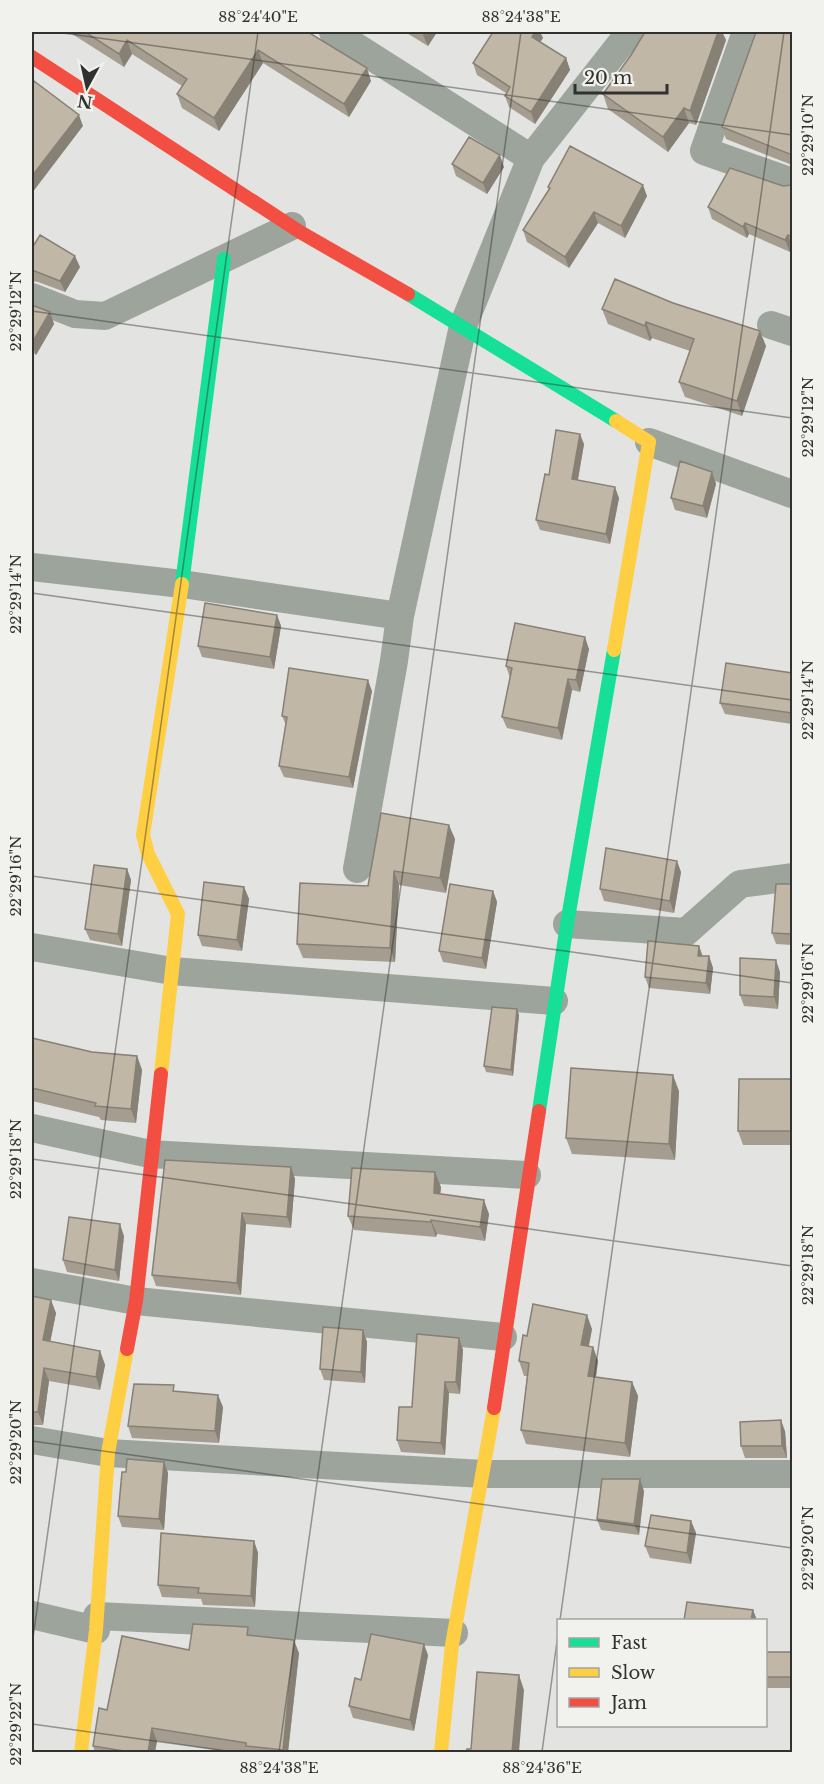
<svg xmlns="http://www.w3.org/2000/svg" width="824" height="1784" viewBox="0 0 824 1784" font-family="'Libre Baskerville',serif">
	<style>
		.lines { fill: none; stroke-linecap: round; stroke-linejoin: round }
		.street { stroke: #9ca49b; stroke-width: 28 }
		.fast { stroke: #16e098; stroke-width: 14 }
		.slow { stroke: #ffcf43; stroke-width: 14 }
		.jam { stroke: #f24e42; stroke-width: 14 }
		.wall { fill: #a59d90 }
		.shaded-wall { fill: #868075 }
		.building { fill: #c0b7a7; stroke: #868075; stroke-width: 1.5 }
		.ticks { fill: none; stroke: #31312f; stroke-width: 1.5; stroke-opacity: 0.45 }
		.neatline { fill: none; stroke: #31312f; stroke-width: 2 }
		.ticks-label { font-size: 15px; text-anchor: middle; fill: #31312f }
	</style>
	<rect width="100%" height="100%" fill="#e3e3e1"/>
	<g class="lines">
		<!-- street -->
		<path class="street" d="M333 32 531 158
			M746 32 704 151 792 182
			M32 297 75 314 105 316 292 226
			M771 325 792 332
			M649 442 792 494
			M32 567 182 584 400 616
			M357 869 394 661 400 616 463 326 531 158 630 32
			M567 924 686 932 740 884 792 877
			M32 947 172 971 554 1001
			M32 1128 150 1154 527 1175
			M32 1282 136 1301 503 1337
			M32 1440 108 1453 484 1474H792
			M32 1615 96 1630
			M97 1616 454 1633"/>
		<!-- fast -->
		<path class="fast" d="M408 294 616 421
			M182 584 224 259
			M539 1111 567 924 614 650"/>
		<!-- slow -->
		<path class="slow" d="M614 650 649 442 616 421
			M161 1074 178 914 148 854 143 835 182 584
			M81 1752 96 1630 108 1453 127 1349
			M441 1752 452 1645 494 1408"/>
		<!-- jam -->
		<path class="jam" d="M32 57 300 232 408 294
			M127 1349 136 1301 161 1074
			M494 1408 539 1111"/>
	</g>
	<!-- wall -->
	<path class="wall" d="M69 32H308L371 81 349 117 263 63 219 131 182 108 177 94 182 86 132 54 124 67Z
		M405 32H437L428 46Z
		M493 32H540L543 38 540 42 566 58 570 70 535 124 509 107 505 96 506 93 477 75 473 63Z
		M645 32H722L726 40 696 125 689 123 668 152 608 109 603 94 631 55Z
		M792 32V165L726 139 722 127Z
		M452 164 504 167 487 194 456 176Z
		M792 185V246L790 252 749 234 747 238 712 219 708 207 783 186Z
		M548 187 647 196 625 238 598 223 569 268 527 242 523 230 549 190Z
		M32 248 80 267 65 292 38 282 32 281Z
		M32 305 50 312 54 324 36 355 32 352Z
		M602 309 766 346 742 416 685 397 679 382 690 351 652 338 650 341 608 324Z
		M584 444 578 480 619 498 610 544 540 530 536 520 549 475Z
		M712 472 716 484 707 518 675 510 671 498Z
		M277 615 281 626 274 669 202 657 198 646Z
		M589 649 580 692 572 690 562 740 507 728 502 717 510 678 506 666Z
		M792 673V724L725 714 720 703Z
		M372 691 353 788 284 777 279 766 286 725 282 716Z
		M381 813 455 839 446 893 399 885 395 962 303 958 297 944 368 886Z
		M127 869 131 880 122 946 90 940 85 929Z
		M681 872 674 913 604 901 600 889Z
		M792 884V945L776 944 772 933Z
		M244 887 249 899 242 951 202 946 198 935Z
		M493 891 497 902 486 969 443 962 439 951Z
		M699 946 702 956H709L713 968 710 994 649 988 645 977Z
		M780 972 778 1009 744 1006 740 995Z
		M517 1009 519 1015 513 1076 486 1072 484 1066Z
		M32 1038 92 1052 137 1056 142 1070 136 1123 101 1120 99 1117 32 1101Z
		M792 1079V1145H743L738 1131Z
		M679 1091 675 1160 572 1154 566 1138Z
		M291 1167 295 1179 291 1228 246 1224 241 1295 156 1286 152 1275Z
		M441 1187 440 1194 489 1214 485 1241 437 1234 436 1237 354 1230 348 1216Z
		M124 1236 119 1281 67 1272 63 1260Z
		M32 1296 56 1313 50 1342 100 1351 105 1365 100 1390 49 1381 43 1425H32Z
		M592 1329 589 1346 593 1347 598 1361 596 1377 632 1382 638 1396 630 1457 526 1444 521 1430 527 1376H524L519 1361 527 1336Z
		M363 1330 367 1342 365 1383 324 1380 320 1369Z
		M459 1338 463 1350 460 1394 449 1393 445 1455 401 1452 397 1440 412 1407Z
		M223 1407 219 1443 132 1438 128 1426Z
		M785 1431 787 1458H745L741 1446Z
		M164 1462 168 1473 164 1530 122 1527 118 1516 126 1472Z
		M644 1491 639 1535 601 1530 597 1519Z
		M691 1521 696 1533 691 1564 650 1558 645 1546Z
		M254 1541 258 1553 255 1607 203 1605 201 1599 162 1597 158 1585Z
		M248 1627 251 1635 299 1653 288 1752H229L157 1741 155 1752H95L93 1746 107 1710 189 1650Z
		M765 1652H792V1688H765Z
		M428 1655 414 1731 353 1718 349 1706 361 1680Z"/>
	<!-- shaded-wall -->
	<path class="shaded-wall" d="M425 32H437L428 46 423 35Z
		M535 32H540L543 38 536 48 532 37Z
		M718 32H722L726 40 696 125 690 111Z
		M127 40 132 54 124 67 119 54Z
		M258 50 263 63 219 131 214 118Z
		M566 58 570 70 535 124 531 112Z
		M367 68 371 81 349 117 344 104Z
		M684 108 689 123 668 152 663 137Z
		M79 115 83 126 32 193V176Z
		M500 155 504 167 487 194 483 183Z
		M643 185 647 196 625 238 621 226Z
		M594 212 598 223 569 268 565 257Z
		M745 223 749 234 747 238 743 227Z
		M788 235 792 246 790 252 785 240Z
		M75 256 80 267 65 292 60 281Z
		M50 312 54 324 36 355 32 343Z
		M646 322 652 338 650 341 645 326Z
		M760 331 766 346 742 416 737 401Z
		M580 434 584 444 576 490 572 479Z
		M712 472 716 484 707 518 703 506Z
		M615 487 619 498 610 544 606 534Z
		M277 615 281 626 274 669 270 657Z
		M585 637 589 649 580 692 576 680Z
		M568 679 572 690 562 740 558 728Z
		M368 680 372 691 353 788 349 777Z
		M32 793 34 800 32 815Z
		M449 825 455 839 446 893 440 878Z
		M677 861 681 872 674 913 670 901Z
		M127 869 131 880 122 946 118 934Z
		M394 871 399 885 395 962 390 948Z
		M244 887 249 899 242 951 237 940Z
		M493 891 497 902 486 969 482 958Z
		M699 946 703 957 698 956Z
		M709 956 713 968 710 994 706 983Z
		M776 960 780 972 778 1009 774 997Z
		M517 1009 519 1015 513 1076 511 1070Z
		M137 1056 142 1070 136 1123 131 1109Z
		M673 1075 679 1091 675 1160 669 1144Z
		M291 1167 295 1179 291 1228 287 1217Z
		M435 1172 441 1187 439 1207 434 1193Z
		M484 1200 489 1214 485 1241 480 1227Z
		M242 1213 246 1224 241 1295 237 1283Z
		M431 1220 437 1234 436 1237 431 1222Z
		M120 1224 124 1236 119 1281 115 1270Z
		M51 1300 56 1313 48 1353 43 1340Z
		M587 1315 592 1329 586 1359 581 1345Z
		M363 1330 367 1342 365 1383 361 1372Z
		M459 1338 463 1350 460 1394 456 1382Z
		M593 1347 598 1361 594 1391 588 1376Z
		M100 1351 105 1365 100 1390 96 1377Z
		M44 1368 49 1381 43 1425 38 1412Z
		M445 1382 449 1393 445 1455 441 1443Z
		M632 1382 638 1396 630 1457 625 1443Z
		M218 1395 223 1407 219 1443 215 1431Z
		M781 1420 785 1431 787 1458 782 1446Z
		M164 1462 168 1473 164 1530 159 1519Z
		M640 1479 644 1491 639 1535 634 1524Z
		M691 1521 696 1533 691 1564 687 1553Z
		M254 1541 258 1553 255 1607 251 1596Z
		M753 1610 757 1620H751Z
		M294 1640 299 1653 288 1752H283V1750Z
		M424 1644 428 1655 414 1731 410 1720Z
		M519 1675 524 1690 519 1752H512Z
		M152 1728 157 1741 155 1752H148Z"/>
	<!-- building -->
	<path class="building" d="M85 32H308L367 68 344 104 258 50 214 118 177 94 187 79 127 40 119 54Z
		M493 32H535L532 37 566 58 531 112 505 96 510 87 473 63Z
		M645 32H718L690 111 684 108 663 137 603 94 631 55Z
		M756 32H792V155L722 127Z
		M34 81 79 115 32 176V85Z
		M469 137 500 155 483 183 452 164Z
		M570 146 643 185 621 226 594 212 565 257 523 230 550 188 548 187Z
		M730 168 783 186 792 185V237L788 235 785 240 745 223 743 227 708 207Z
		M40 235 75 256 60 281 32 270V248Z
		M615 279 673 303 760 331 737 401 679 382 694 339 646 322 645 326 602 309Z
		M32 305 50 312 32 343Z
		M556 430 580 434 572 479 615 487 606 534 536 520 545 474 549 475Z
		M680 461 712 472 703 506 671 498Z
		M205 603 277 615 270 657 198 646Z
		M515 623 585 637 576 680 568 679 558 728 502 717 512 668 506 666Z
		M726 663 792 673V713L720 703Z
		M289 668 368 680 349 777 279 766 287 717 282 716Z
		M381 813 449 825 440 878 394 871 390 948 297 944 300 883 368 886Z
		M606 848 677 861 670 901 600 889Z
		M94 865 127 869 118 934 85 929Z
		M204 882 244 887 237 940 198 935Z
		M450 884 493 891 482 958 439 951Z
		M776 884H792V934L772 933Z
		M648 941 699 946 698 956H709L706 983 645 977Z
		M740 958 776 960 774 997 740 995Z
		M492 1007 517 1009 511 1070 484 1066Z
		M32 1038 92 1052 137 1056 131 1109 95 1106 96 1103 32 1088Z
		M571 1068 673 1075 669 1144 566 1138Z
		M739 1079H792V1131H738Z
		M165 1160 291 1167 287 1217 242 1213 237 1283 152 1275Z
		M352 1168 435 1172 434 1193 484 1200 480 1227 431 1220V1222L348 1216Z
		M69 1217 120 1224 115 1270 63 1260Z
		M32 1296 51 1300 43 1340 100 1351 96 1377 44 1368 38 1412H32Z
		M533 1304 587 1315 581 1345 593 1347 588 1376 632 1382 625 1443 521 1430 529 1363 519 1361 523 1335 527 1336Z
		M323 1327 363 1330 361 1372 320 1369Z
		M417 1334 459 1338 456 1382H445L441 1443 397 1440 399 1407H412Z
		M134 1384 174 1385 173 1391 218 1395 215 1431 128 1426Z
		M781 1420 782 1446H741L740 1422Z
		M127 1459 164 1462 159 1519 118 1516 122 1472H126Z
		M602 1479H640L634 1524 597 1519Z
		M651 1515 691 1521 687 1553 645 1546Z
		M161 1533 254 1541 251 1596 198 1593 199 1588 158 1585Z
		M687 1602 753 1610 751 1620H684Z
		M193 1624 248 1627 247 1635 294 1640 283 1750 246 1746V1743L152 1728 148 1752H130L93 1746 99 1708 107 1710 122 1636 189 1650Z
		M371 1634 424 1644 410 1720 349 1706 355 1678 361 1680Z
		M765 1652H792V1677H765Z
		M477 1672 519 1675 512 1752H466L467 1749H471Z"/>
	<!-- ticks -->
	<path class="ticks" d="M56 32 792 135M32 311 792 418M32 593 792 700M32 876 792 983M32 1159 792 1266M32 1441 792 1548M560 1620 784 32M32 1645 258 32M32 1724 234 1752M279 1752 521 32M542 1752 558 1634"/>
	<!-- border -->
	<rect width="824" height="1784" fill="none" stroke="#f1f1ed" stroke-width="66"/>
	<!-- legend -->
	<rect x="557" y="1619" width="210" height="108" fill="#f1f1ed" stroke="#a4a4a1" stroke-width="1.5"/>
	<rect x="569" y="1638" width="30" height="9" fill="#16e098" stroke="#a4a4a1" stroke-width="1.5"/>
	<text x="611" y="1649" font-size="18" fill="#31312f">Fast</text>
	<rect x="569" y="1668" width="30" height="9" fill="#ffcf43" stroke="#a4a4a1" stroke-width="1.5"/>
	<text x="611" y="1679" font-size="18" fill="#31312f">Slow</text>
	<rect x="569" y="1698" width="30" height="9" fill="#f24e42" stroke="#a4a4a1" stroke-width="1.5"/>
	<text x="611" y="1709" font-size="18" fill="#31312f">Jam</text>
	<!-- north arrow -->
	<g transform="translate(87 87) rotate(188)" stroke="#f1f1ed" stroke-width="4.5" paint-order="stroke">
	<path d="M0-4.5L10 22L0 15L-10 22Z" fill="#31312f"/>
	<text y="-9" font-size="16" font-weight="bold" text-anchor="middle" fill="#31312f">N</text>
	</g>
	<!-- scale -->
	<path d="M575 84v9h92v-9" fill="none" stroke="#31312f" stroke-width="3"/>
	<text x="584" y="84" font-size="18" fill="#31312f" stroke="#f1f1ed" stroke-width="4.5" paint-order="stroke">20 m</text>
	<rect x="33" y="33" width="758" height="1718" class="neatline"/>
	<g class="ticks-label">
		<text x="258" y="22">88°24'40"E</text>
		<text x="521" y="22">88°24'38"E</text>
		<text transform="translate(808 135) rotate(-90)" y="5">22°29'10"N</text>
		<text transform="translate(16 311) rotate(-90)" y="5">22°29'12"N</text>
		<text transform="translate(808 417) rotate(-90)" y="5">22°29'12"N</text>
		<text transform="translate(16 594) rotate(-90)" y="5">22°29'14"N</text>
		<text transform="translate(808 700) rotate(-90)" y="5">22°29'14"N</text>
		<text transform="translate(16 876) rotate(-90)" y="5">22°29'16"N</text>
		<text transform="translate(808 983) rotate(-90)" y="5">22°29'16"N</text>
		<text transform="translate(16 1159) rotate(-90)" y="5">22°29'18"N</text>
		<text transform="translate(808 1265) rotate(-90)" y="5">22°29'18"N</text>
		<text transform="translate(16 1442) rotate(-90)" y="5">22°29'20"N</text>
		<text transform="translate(808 1548) rotate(-90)" y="5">22°29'20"N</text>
		<text transform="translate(16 1724) rotate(-90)" y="5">22°29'22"N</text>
		<text x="279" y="1773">88°24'38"E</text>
		<text x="542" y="1773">88°24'36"E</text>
	</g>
</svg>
